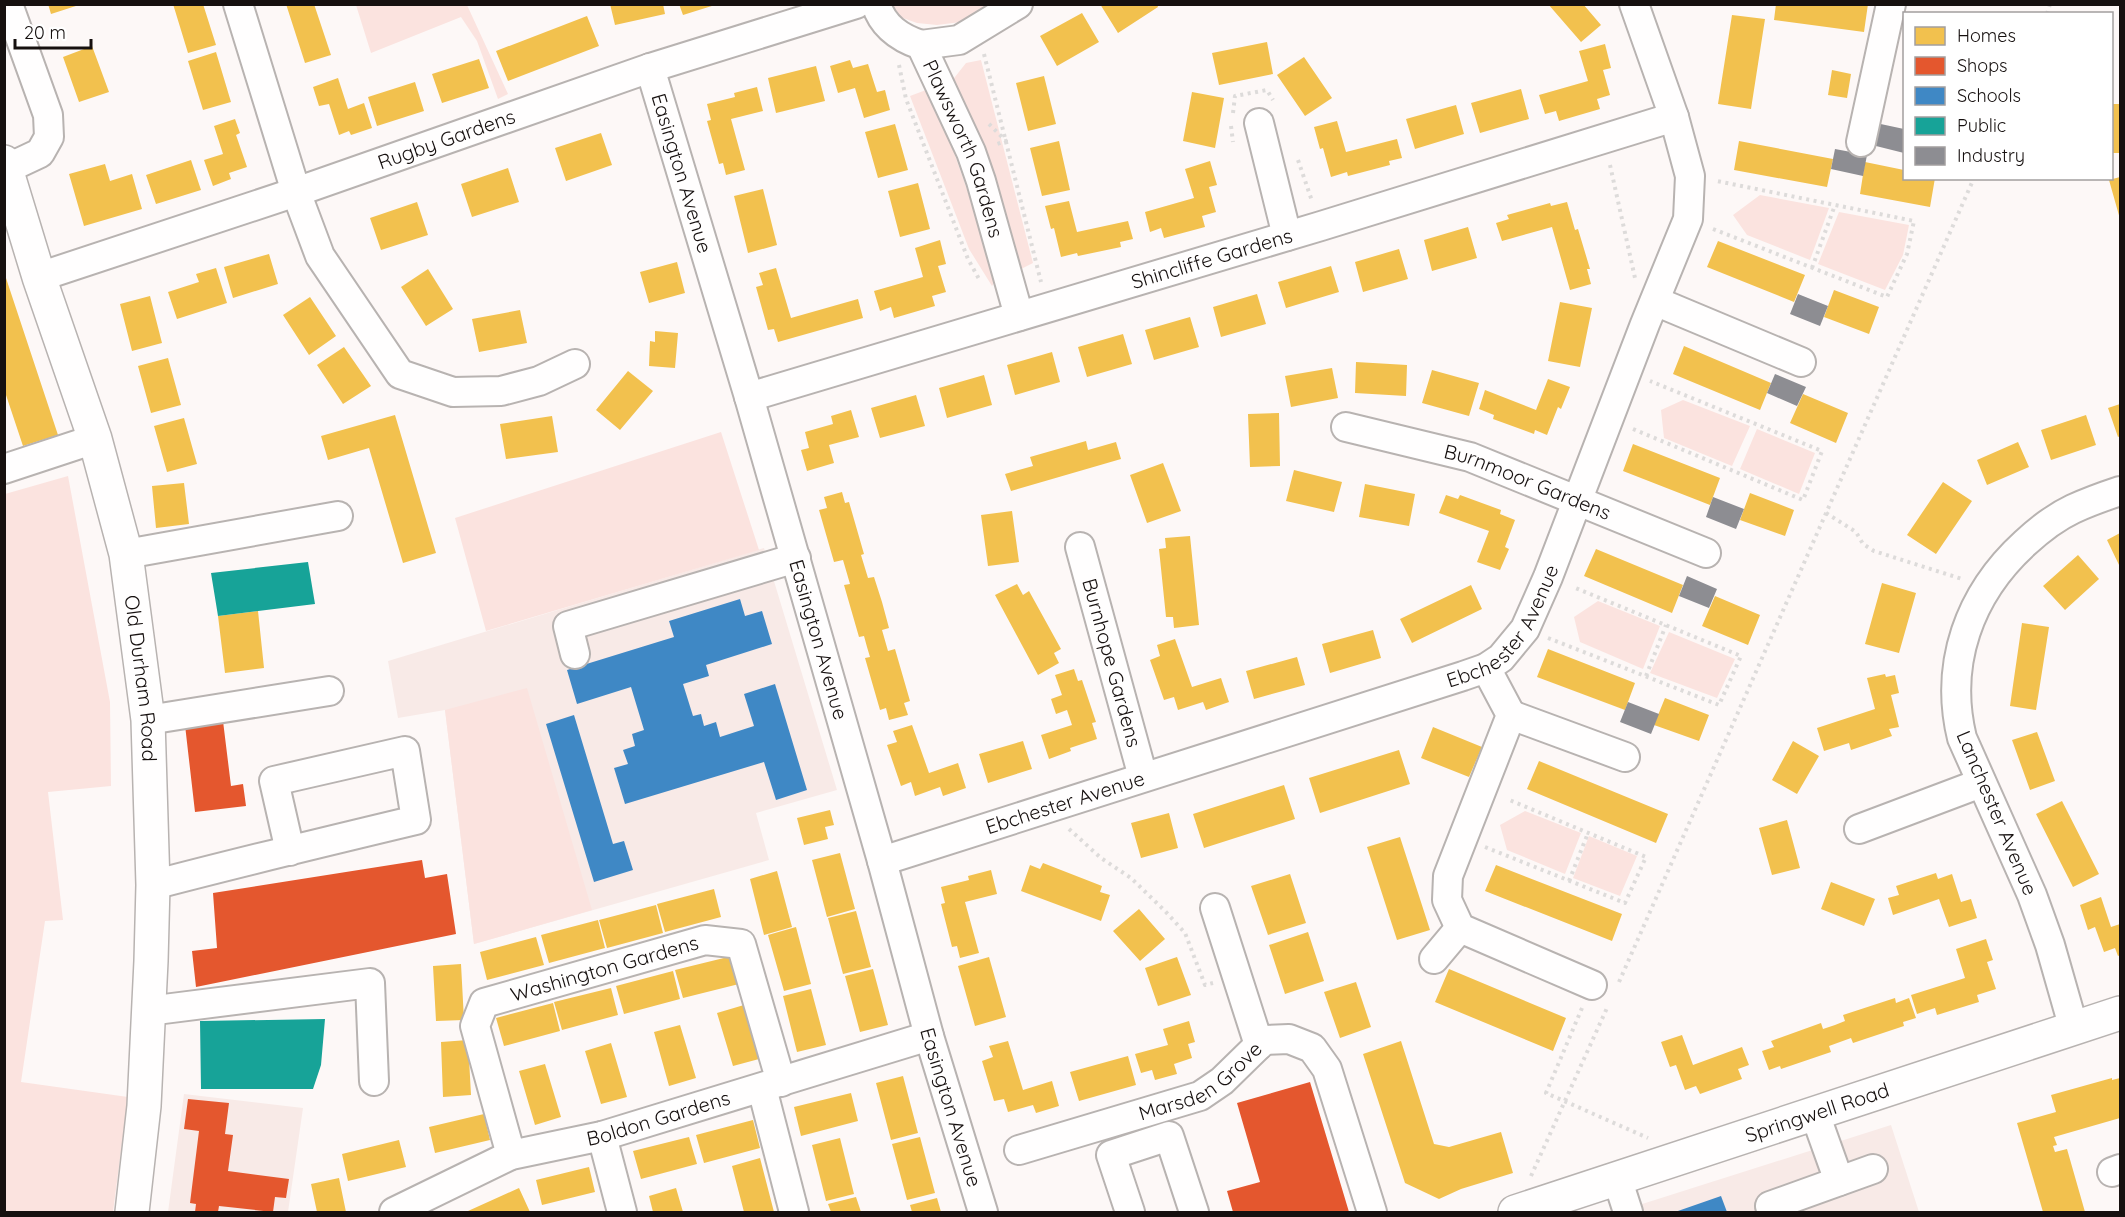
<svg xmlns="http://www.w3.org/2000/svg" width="2125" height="1217" viewBox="0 0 2125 1217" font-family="Quicksand,sans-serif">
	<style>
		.built { fill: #f8eae7 }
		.green { fill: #fbe3df }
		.homes { fill: #f2c14e }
		.shops { fill: #e4572e }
		.schools { fill: #3f88c5 }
		.public { fill: #17a398 }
		.industry { fill: #8d8d92 }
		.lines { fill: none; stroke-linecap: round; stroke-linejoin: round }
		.minor-casing { stroke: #b8b3b1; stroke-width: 32 }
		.major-casing { stroke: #b8b3b1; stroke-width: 36 }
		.path { stroke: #dddbda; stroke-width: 4; stroke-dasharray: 3 4.5; stroke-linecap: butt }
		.minor { stroke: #fffefe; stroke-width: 28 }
		.major { stroke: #fffefe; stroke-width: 33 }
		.labels { text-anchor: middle; stroke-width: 6; stroke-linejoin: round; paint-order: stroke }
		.street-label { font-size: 20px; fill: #16100f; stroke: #fff }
	</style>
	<rect width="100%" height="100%" fill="#fdf8f7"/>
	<!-- built -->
	<path class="built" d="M764 548 837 790 756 813 769 860 474 944 445 710 398 718 388 661Z
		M184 1094 303 1108 288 1212H168Z
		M1891 1125 1919 1212H1617Z"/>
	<!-- green -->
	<path class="green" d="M356 5H467L508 94 498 99 477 41 461 17 371 53Z
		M890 5H995L961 22 937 25 917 23 900 17Z
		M981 60 1033 263 1019 270 951 82 966 63Z
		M926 90 950 141 998 278 992 286 969 249 910 96Z
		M1760 195 1829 208 1810 260 1747 235 1733 215Z
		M1839 212 1909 225 1903 255 1885 290 1818 264Z
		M1683 400 1750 426 1732 466 1664 438 1661 410Z
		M1757 429 1815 453 1799 494 1740 469Z
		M721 432 759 550 486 631 455 518Z
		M68 476 110 702 111 786 48 792 63 920 45 921 21 1082 128 1097 113 1212H5V494Z
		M1598 601 1660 626 1643 669 1580 642 1574 617Z
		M1669 632 1735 659 1717 698 1650 673Z
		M527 688 592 910 474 944 445 710Z
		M1525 811 1581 833 1565 874 1507 850 1500 825Z
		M1589 836 1637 856 1620 896 1573 878Z"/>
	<!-- homes -->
	<path class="homes" d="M48 4H79V5L51 14Z
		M173 4H203L216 45 188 53Z
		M286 4H314L331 55 305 63Z
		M610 4H663L665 14 615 25Z
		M679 4H715V5L683 15Z
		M1100 4H1157L1158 7 1118 33Z
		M1548 4H1583L1601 25 1581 42Z
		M1776 4H1868L1864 32 1774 20Z
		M1082 13 1099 42 1057 66 1040 36Z
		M1732 15 1765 19 1751 109 1718 104Z
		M587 16 599 46 508 81 496 51Z
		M1267 42 1273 74 1219 85 1212 53Z
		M1605 44 1611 68 1603 70 1610 95 1597 99 1600 109 1559 121 1556 111 1545 114 1539 95 1588 81 1579 51Z
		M92 46 109 92 79 102 63 57Z
		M216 52 231 102 203 110 188 61Z
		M1304 57 1332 98 1305 116 1277 75Z
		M479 59 489 88 442 103 432 74Z
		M850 60 853 68 868 64 877 92 885 90 890 110 864 118 855 88 838 93 830 66Z
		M816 66 825 101 776 113 768 78Z
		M1832 70 1851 74 1847 98 1828 95Z
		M1044 76 1056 124 1028 131 1016 83Z
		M338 78 348 109 364 103 372 128 351 135 349 131 339 135 329 104 319 106 313 87Z
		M415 82 424 111 377 126 368 97Z
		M757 87 763 111 731 119 745 170 726 175 723 163 719 164 707 121 711 120 707 104 735 97 734 93Z
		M1521 89 1529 119 1480 133 1471 103Z
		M1192 92 1224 98 1215 148 1183 141Z
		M2112 104H2120V153H2112Z
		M1456 105 1464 134 1415 149 1406 119Z
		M235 119 240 133 236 135 247 167 229 173 231 179 213 186 204 160 223 154 214 126Z
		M1337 121 1346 152 1397 139 1402 158 1389 161 1390 165 1348 176 1347 172 1331 177 1323 148 1320 149 1314 127Z
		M895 124 908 170 878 178 865 132Z
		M601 133 612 165 566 181 555 148Z
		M1059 141 1070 190 1042 196 1030 148Z
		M1739 141 1833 159 1827 187 1734 170Z
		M191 160 201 190 156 204 146 175Z
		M1210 161 1217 185 1209 187 1216 212 1202 216 1205 227 1164 238 1161 228 1150 232 1145 212 1194 198 1185 169Z
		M1865 162 1904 170V178H1935L1930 207 1860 194Z
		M105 164 110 181 132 174 142 209 84 226 69 174Z
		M508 168 519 202 472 217 461 184Z
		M2120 177V219L2109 180Z
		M918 183 930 229 900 237 888 191Z
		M763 189 777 245 748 253 734 196Z
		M1069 201 1077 232 1128 221 1133 239 1120 242 1121 247 1078 256 1077 253 1061 257 1054 228 1051 229 1045 206Z
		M417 202 428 235 381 250 370 218Z
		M1567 202 1575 230 1578 229 1590 269H1587L1591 284 1570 290 1552 227 1502 241 1496 223 1509 219 1507 215 1550 203 1551 206Z
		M1468 227 1477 258 1432 271 1424 240Z
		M940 240 946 264 938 266 946 292 932 296 935 306 894 318 891 307 880 311 874 291 923 277 915 248Z
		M1718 241 1805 275 1794 302 1707 267Z
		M1399 249 1408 279 1363 292 1355 262Z
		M269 254 278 284 233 298 224 267Z
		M677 262 685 293 649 303 640 272Z
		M1331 266 1339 292 1286 308 1278 282Z
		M216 268 227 303 177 319 168 292 199 282 196 274Z
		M776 268 791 318 858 299 863 318 778 342 774 329 768 330 756 287 763 285 759 273Z
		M428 269 453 309 426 326 401 287Z
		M5 275 58 435 23 446 4 389Z
		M1834 290 1879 307 1869 334 1824 317Z
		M1257 294 1266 324 1221 337 1213 307Z
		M150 296 162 343 132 351 120 304Z
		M310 297 336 336 309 355 283 315Z
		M1560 302 1592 308 1580 367 1548 361Z
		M520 310 527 343 479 352 472 319Z
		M1190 317 1199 347 1154 360 1145 330Z
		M655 331 678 333 675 368 649 366 650 341 655 342Z
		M1123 334 1132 364 1087 377 1078 347Z
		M1684 346 1771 383 1760 410 1673 374Z
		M344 347 371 386 343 404 317 365Z
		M1052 352 1060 382 1015 395 1007 365Z
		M168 358 181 405 151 413 138 366Z
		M1356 362 1407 365 1406 396 1355 393Z
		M1332 368 1338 398 1291 407 1285 376Z
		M1432 370 1479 383 1469 416 1422 403Z
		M628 371 653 391 620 430 596 410Z
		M984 375 992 405 947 418 939 388Z
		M1548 379 1570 387 1561 409 1558 407 1547 435 1535 430 1534 434 1493 419 1494 415 1479 409 1485 390 1536 410Z
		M1803 394 1848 413 1836 443 1790 423Z
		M916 395 925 426 880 438 871 408Z
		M2120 404V436L2118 437 2108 408Z
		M851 410 859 437 829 445 834 463 807 471 801 450 809 448 805 432 833 424 831 416Z
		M1279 413 1280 466 1250 467 1248 414Z
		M395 415 436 553 403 563 369 448 328 460 321 436Z
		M2086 415 2096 445 2051 460 2041 430Z
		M552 416 558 452 506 459 500 424Z
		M184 418 197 464 167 472 154 426Z
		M1086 441 1088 450 1116 442 1121 459 1011 491 1005 474 1033 466 1030 457Z
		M2018 442 2029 467 1987 485 1977 460Z
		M1633 444 1720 478 1710 505 1623 471Z
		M1163 463 1181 511 1147 523 1130 475Z
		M1294 470 1342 482 1334 512 1286 501Z
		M1943 482 1972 501 1936 554 1907 535Z
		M184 483 189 524 156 528 152 486Z
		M1365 484 1415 494 1409 526 1359 517Z
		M842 492 845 503 849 502 864 554 861 555 868 578 874 577 882 602 889 628 882 630 888 651 895 649 910 701 904 703 908 715 889 720 886 708 880 710 865 658 870 657 867 647 864 636 859 637 844 585 850 584 843 560 834 562 819 510 827 508 824 497Z
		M1750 493 1794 510 1785 536 1740 520Z
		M1446 495 1458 499 1460 495 1501 510 1500 514 1515 520 1505 547 1509 549 1500 570 1477 562 1489 531 1439 513Z
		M1012 511 1019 562 988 566 981 515Z
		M2120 533V567L2107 540Z
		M1190 536 1199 625 1174 628 1173 617H1166L1159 549 1166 548 1165 538Z
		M1596 549 1683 585 1672 613 1584 576Z
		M2078 555 2099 579 2065 610 2043 586Z
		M1882 583 1916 593 1899 653 1865 644Z
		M1017 584 1023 595 1029 591 1061 649 1054 653 1059 663 1038 675 995 595Z
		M1471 585 1482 609 1412 643 1400 619Z
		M1715 596 1760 615 1748 645 1702 626Z
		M258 611 264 668 225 673 218 616Z
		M2022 623 2049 627 2036 710 2010 706Z
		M1373 630 1381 658 1330 673 1322 644Z
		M1175 639 1192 687 1221 678 1229 702 1206 710 1203 702 1178 710 1174 697 1164 700 1150 660 1160 656 1157 645Z
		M1548 649 1635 683 1625 710 1537 677Z
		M1297 657 1305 685 1254 699 1246 671Z
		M1074 669 1078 681 1082 680 1096 722 1092 723 1097 739 1070 748 1071 751 1049 759 1041 735 1072 725 1067 710 1056 714 1051 699 1062 695 1055 675Z
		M1885 674 1886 677 1895 675 1899 693 1891 695 1899 727 1889 729 1892 736 1851 750 1849 743 1824 751 1817 728 1875 709 1867 678Z
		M1665 698 1709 715 1699 741 1654 725Z
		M912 725 929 773 958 763 966 788 943 796 940 787 915 796 911 782 901 786 887 745 897 742 893 731Z
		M1433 727 1482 747 1469 777 1421 758Z
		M2037 732 2055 781 2030 790 2012 740Z
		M1023 741 1032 769 988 783 979 754Z
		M1793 741 1819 756 1797 794 1772 780Z
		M1399 750 1410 784 1320 813 1309 778Z
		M1539 761 1668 814 1656 843 1527 789Z
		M1284 785 1295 819 1204 848 1193 814Z
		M2062 801 2099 874 2073 887 2036 814Z
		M830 810 834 825 825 827 828 839 804 845 797 818Z
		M1169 813 1178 848 1141 858 1131 823Z
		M1787 820 1800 868 1772 875 1759 828Z
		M1400 837 1430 930 1397 940 1367 847Z
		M840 853 855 909 827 917 812 860Z
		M1043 863 1102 886 1100 892 1110 895 1101 921 1021 891 1030 865 1040 869Z
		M1496 865 1622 914 1612 941 1485 891Z
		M991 870 997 894 965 902 979 953 960 958 957 946 952 947 941 904 945 903 941 887 969 880 968 876Z
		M777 871 792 927 764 935 750 879Z
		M1936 873 1938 879 1952 874 1961 902 1971 899 1977 918 1949 927 1939 899 1893 915 1888 898 1899 895 1896 886Z
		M1290 874 1306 923 1268 935 1251 886Z
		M1831 882 1875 899 1864 926 1821 909Z
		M714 889 721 917 665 932 657 904Z
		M2101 897 2111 927 2120 924V955L2118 956 2115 948 2104 952 2095 927 2088 930 2080 905Z
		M656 905 663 933 607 948 599 920Z
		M1139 909 1165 939 1140 961 1113 931Z
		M856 911 871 967 843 974 828 918Z
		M598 920 605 948 549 963 541 935Z
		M796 927 811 984 784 991 768 935Z
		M1308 932 1324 981 1285 994 1269 945Z
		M536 937 544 965 487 980 480 952Z
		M1986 939 1993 960 1987 962 1996 989 1977 995 1979 1002 1937 1015 1935 1008 1917 1014 1911 995 1965 978 1956 949Z
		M732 956 739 984 683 998 675 970Z
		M989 957 1006 1017 975 1026 958 966Z
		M1177 957 1191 995 1158 1006 1145 968Z
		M461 964 464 1020 436 1021 433 966Z
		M873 969 888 1025 860 1032 845 976Z
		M1449 969 1566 1018 1553 1051 1435 1002Z
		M673 971 680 999 624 1014 616 986Z
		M1356 982 1371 1027 1340 1038 1324 992Z
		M611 988 618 1015 562 1030 554 1002Z
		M811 989 826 1045 797 1052 783 996Z
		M1895 998 1896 1003 1909 998 1916 1018 1903 1022 1904 1026 1853 1043 1851 1038 1829 1046 1831 1052 1781 1069 1780 1066 1769 1070 1762 1051 1774 1047 1771 1041 1821 1023 1823 1029 1835 1025 1845 1021 1843 1015Z
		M553 1003 560 1031 504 1046 496 1018Z
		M744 1005 759 1059 733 1066 717 1013Z
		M1189 1021 1195 1042 1188 1044 1192 1058 1174 1064 1177 1074 1155 1080 1152 1070 1141 1073 1135 1054 1168 1045 1163 1029Z
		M680 1025 696 1078 669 1086 654 1032Z
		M1682 1035 1693 1065 1742 1047 1749 1065 1738 1069 1742 1079 1700 1094 1696 1086 1685 1090 1676 1065 1670 1067 1661 1042Z
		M468 1040 471 1095 443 1097 441 1042Z
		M1008 1041 1023 1090 1052 1081 1059 1106 1036 1113 1033 1105 1008 1112 1004 1099 994 1101 982 1061 993 1057 989 1046Z
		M1401 1041 1434 1144 1449 1147 1501 1132 1513 1173 1461 1189 1439 1199 1405 1183 1363 1054Z
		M611 1043 627 1097 601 1104 585 1051Z
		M1128 1056 1136 1085 1079 1101 1070 1072Z
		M545 1064 561 1117 535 1125 519 1071Z
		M903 1076 918 1133 891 1140 876 1083Z
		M2112 1078V1080L2120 1078V1118L2054 1137 2057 1145 2053 1146 2055 1152 2067 1149 2085 1212H2043L2017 1123 2056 1112 2051 1095Z
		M851 1093 858 1121 801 1136 794 1107Z
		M484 1114 490 1140 435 1153 429 1127Z
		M753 1120 760 1148 704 1163 696 1135Z
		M689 1137 697 1164 641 1179 633 1151Z
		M920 1137 935 1193 907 1200 892 1144Z
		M840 1138 854 1194 826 1201 812 1145Z
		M399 1140 406 1167 348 1181 342 1154Z
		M760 1158 774 1212H744L732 1166Z
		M589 1167 595 1192 542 1205 536 1180Z
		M339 1178 346 1212H317L311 1184Z
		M519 1188 530 1212H468V1211Z
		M676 1188 683 1212H653L649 1196Z
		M856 1197 861 1212H831L828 1204Z
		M937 1198 941 1212H912L910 1205Z"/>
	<!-- shops -->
	<path class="shops" d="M223 721 231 786 243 784 246 806 195 812 185 725Z
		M422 860 425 878 447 874 456 934 196 987 192 951 217 948 213 893Z
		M1310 1082 1349 1212H1233L1227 1191 1260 1182 1237 1103Z
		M188 1099 229 1103 225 1134 233 1135 228 1171 289 1179 286 1198 275 1197 273 1212 219 1206 218 1212H195L196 1204 190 1203 199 1131 184 1129Z"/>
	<!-- schools -->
	<path class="schools" d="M740 599 745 616 762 611 772 644 706 665 709 676 683 684 693 716 701 714 704 726 716 722 720 737 754 726 744 694 775 684 807 790 776 800 764 762 625 804 614 768 628 764 623 750 635 746 632 734 644 730 631 687 577 704 567 670 674 637 669 621Z
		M574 715 613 844 624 841 633 870 594 882 546 724Z
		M1721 1196 1727 1212H1675Z"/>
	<!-- public -->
	<path class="public" d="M308 562 315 604 218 616 211 573Z
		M325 1019 321 1065 313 1089H201L200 1021Z"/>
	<!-- industry -->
	<path class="industry" d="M1876 123 1904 129V153L1872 145Z
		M1835 149 1867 155 1863 176 1831 169Z
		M1798 294 1828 306 1820 326 1790 314Z
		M1775 374 1806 387 1797 406 1767 393Z
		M1713 497 1744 509 1736 529 1706 517Z
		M1687 576 1717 589 1709 608 1679 596Z
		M1628 702 1659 714 1651 734 1620 722Z"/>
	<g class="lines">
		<!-- minor casing -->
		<g class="minor-casing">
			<g id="minor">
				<path d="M238 4 296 192 320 256 400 374 453 392 501 391 539 381 575 364"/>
				<path id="s1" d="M876 4C883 27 900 38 921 45L971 152 981 181 1019 316"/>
				<path d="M921 45 959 40 1018 4"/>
				<path id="s2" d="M650 68 749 397 882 861 929 1036 983 1212"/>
				<path d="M1259 123 1287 236"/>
				<path d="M1861 142 1891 4"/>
				<path d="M6 169 40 153 49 137 48 115 8 4"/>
				<path id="s3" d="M39 277 296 192 650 68 856 4"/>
				<path d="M1655 301 1801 362"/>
				<path id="s4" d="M749 397 1321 226 1674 117"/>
				<path id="s5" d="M1346 427 1470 457 1706 553"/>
				<path d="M4 469 95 439"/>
				<path id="s6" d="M1080 547 1143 777"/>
				<path d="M126 554 338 516"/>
				<path d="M575 654 568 626 796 558"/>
				<path d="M1486 668 1511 715 1448 876 1447 900 1460 928 1592 985"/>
				<path d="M1511 715 1625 757"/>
				<path d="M148 720 329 691"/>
				<path d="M1859 829 1981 783"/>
				<path id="s7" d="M882 861 1463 676 1486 668 1501 658 1525 629 1548 577 1645 324 1688 219 1690 176 1674 117 1634 4"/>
				<path d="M153 885C240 862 328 841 416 820L405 751 274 781 290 851"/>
				<path d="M1215 908 1259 1045"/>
				<path d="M1434 959 1460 928"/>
				<path d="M148 1011 370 983 374 1081"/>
				<path d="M2074 1029 2050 945 2032 895 1962 738C1944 664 1969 594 2025 543 2039 530 2056 517 2073 509 2088 502 2105 496 2120 491"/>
				<path d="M762 1088 794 1212"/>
				<path d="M1815 1114 1839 1181"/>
				<path d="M602 1136 622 1212"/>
				<path id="s8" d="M1019 1150 1200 1096 1222 1081 1264 1040 1289 1039 1312 1048 1327 1069 1372 1212"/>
				<path id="s9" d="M511 1155 475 1026 484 1003 705 940 741 944 781 1082"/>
				<path d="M2112 1172 2120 1169"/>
				<path d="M1617 1178 1628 1212"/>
				<path d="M1770 1206 1873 1169"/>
				<path id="s10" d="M394 1212 511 1155 602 1136 929 1036"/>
				<path d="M1130 1212 1111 1155 1169 1136 1194 1212"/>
			</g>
		</g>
		<!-- major casing -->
		<g class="major-casing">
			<g id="major">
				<path id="s11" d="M4 162 39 277 95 439 126 554 148 720 153 885 151 961 144 1106 132 1212"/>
				<path id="s12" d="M1515 1212 2120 1013"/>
			</g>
		</g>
		<!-- path -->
		<path class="path" d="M2047 14 2050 4
			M984 54 1041 282
			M899 65 906 99 968 259 979 279
			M1233 113 1235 96 1267 90 1273 100
			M989 124 1006 141 997 144
			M1231 126 1233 142
			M1298 160 1312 201
			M1610 165 1635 278
			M1713 229 1887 297 1907 254 1914 221 1717 181
			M1812 268 1835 205
			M1633 429 1803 500 1822 451 1650 381
			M1826 513 1856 532 1863 544 1874 551 1962 579
			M1548 638 1719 705 1741 656 1573 587
			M1646 676 1666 625
			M1069 829 1101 858 1131 878 1165 911 1185 933 1205 985 1213 983
			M1485 847 1625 903 1646 857 1507 799
			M1569 881 1588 833
			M1619 982 1974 178
			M1582 1008 1546 1093 1648 1138
			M1531 1176 1607 1008"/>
		<!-- minor -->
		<use href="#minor" class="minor"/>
		<!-- major -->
		<use href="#major" class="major"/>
	</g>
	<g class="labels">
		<!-- street labels -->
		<g class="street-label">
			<text dy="7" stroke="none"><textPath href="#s3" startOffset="430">Rugby Gardens</textPath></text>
			<text dy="7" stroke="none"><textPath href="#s1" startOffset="176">Plawsworth Gardens</textPath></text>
			<text dy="7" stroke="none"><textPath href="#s2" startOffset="110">Easington Avenue</textPath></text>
			<text dy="7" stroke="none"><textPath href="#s4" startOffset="483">Shincliffe Gardens</textPath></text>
			<text dy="7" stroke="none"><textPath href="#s5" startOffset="190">Burnmoor Gardens</textPath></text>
			<text dy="7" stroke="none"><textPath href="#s7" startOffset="676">Ebchester Avenue</textPath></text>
			<text dy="7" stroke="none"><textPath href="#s2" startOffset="596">Easington Avenue</textPath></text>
			<text dy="7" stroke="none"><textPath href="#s6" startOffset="120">Burnhope Gardens</textPath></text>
			<text dy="7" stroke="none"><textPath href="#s11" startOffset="536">Old Durham Road</textPath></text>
			<text dy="7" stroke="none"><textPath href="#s7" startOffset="192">Ebchester Avenue</textPath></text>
			<text transform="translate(1997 813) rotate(67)" y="7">Lanchester Avenue</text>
			<text dy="7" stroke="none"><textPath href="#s9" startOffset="284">Washington Gardens</textPath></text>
			<text dy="7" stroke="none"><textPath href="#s8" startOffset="196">Marsden Grove</textPath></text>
			<text dy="7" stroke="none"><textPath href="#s2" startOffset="1082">Easington Avenue</textPath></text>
			<text dy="7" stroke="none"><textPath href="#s12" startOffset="318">Springwell Road</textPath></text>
			<text dy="7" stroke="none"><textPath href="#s10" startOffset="282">Boldon Gardens</textPath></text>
		</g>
	</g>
	<!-- border -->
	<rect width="2125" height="1217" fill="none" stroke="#16100f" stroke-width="12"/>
	<!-- legend -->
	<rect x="1903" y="12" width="210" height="168" fill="#ffffff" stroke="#a29f9f" stroke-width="1.5"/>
	<rect x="1915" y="27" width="30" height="18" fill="#f2c14e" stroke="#a29f9f" stroke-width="1.5"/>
	<text x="1957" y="42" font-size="18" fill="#16100f">Homes</text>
	<rect x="1915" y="57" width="30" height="18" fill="#e4572e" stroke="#a29f9f" stroke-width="1.5"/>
	<text x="1957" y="72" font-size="18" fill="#16100f">Shops</text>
	<rect x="1915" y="87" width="30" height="18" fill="#3f88c5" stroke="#a29f9f" stroke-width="1.5"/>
	<text x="1957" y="102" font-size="18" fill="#16100f">Schools</text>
	<rect x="1915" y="117" width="30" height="18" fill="#17a398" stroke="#a29f9f" stroke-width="1.5"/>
	<text x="1957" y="132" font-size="18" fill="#16100f">Public</text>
	<rect x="1915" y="147" width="30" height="18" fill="#8d8d92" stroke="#a29f9f" stroke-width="1.5"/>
	<text x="1957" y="162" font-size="18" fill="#16100f">Industry</text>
	<!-- scale -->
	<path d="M15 39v9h76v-9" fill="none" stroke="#16100f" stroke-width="3"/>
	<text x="24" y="39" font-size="18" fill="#16100f" stroke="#ffffff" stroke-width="4.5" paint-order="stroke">20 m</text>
</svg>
